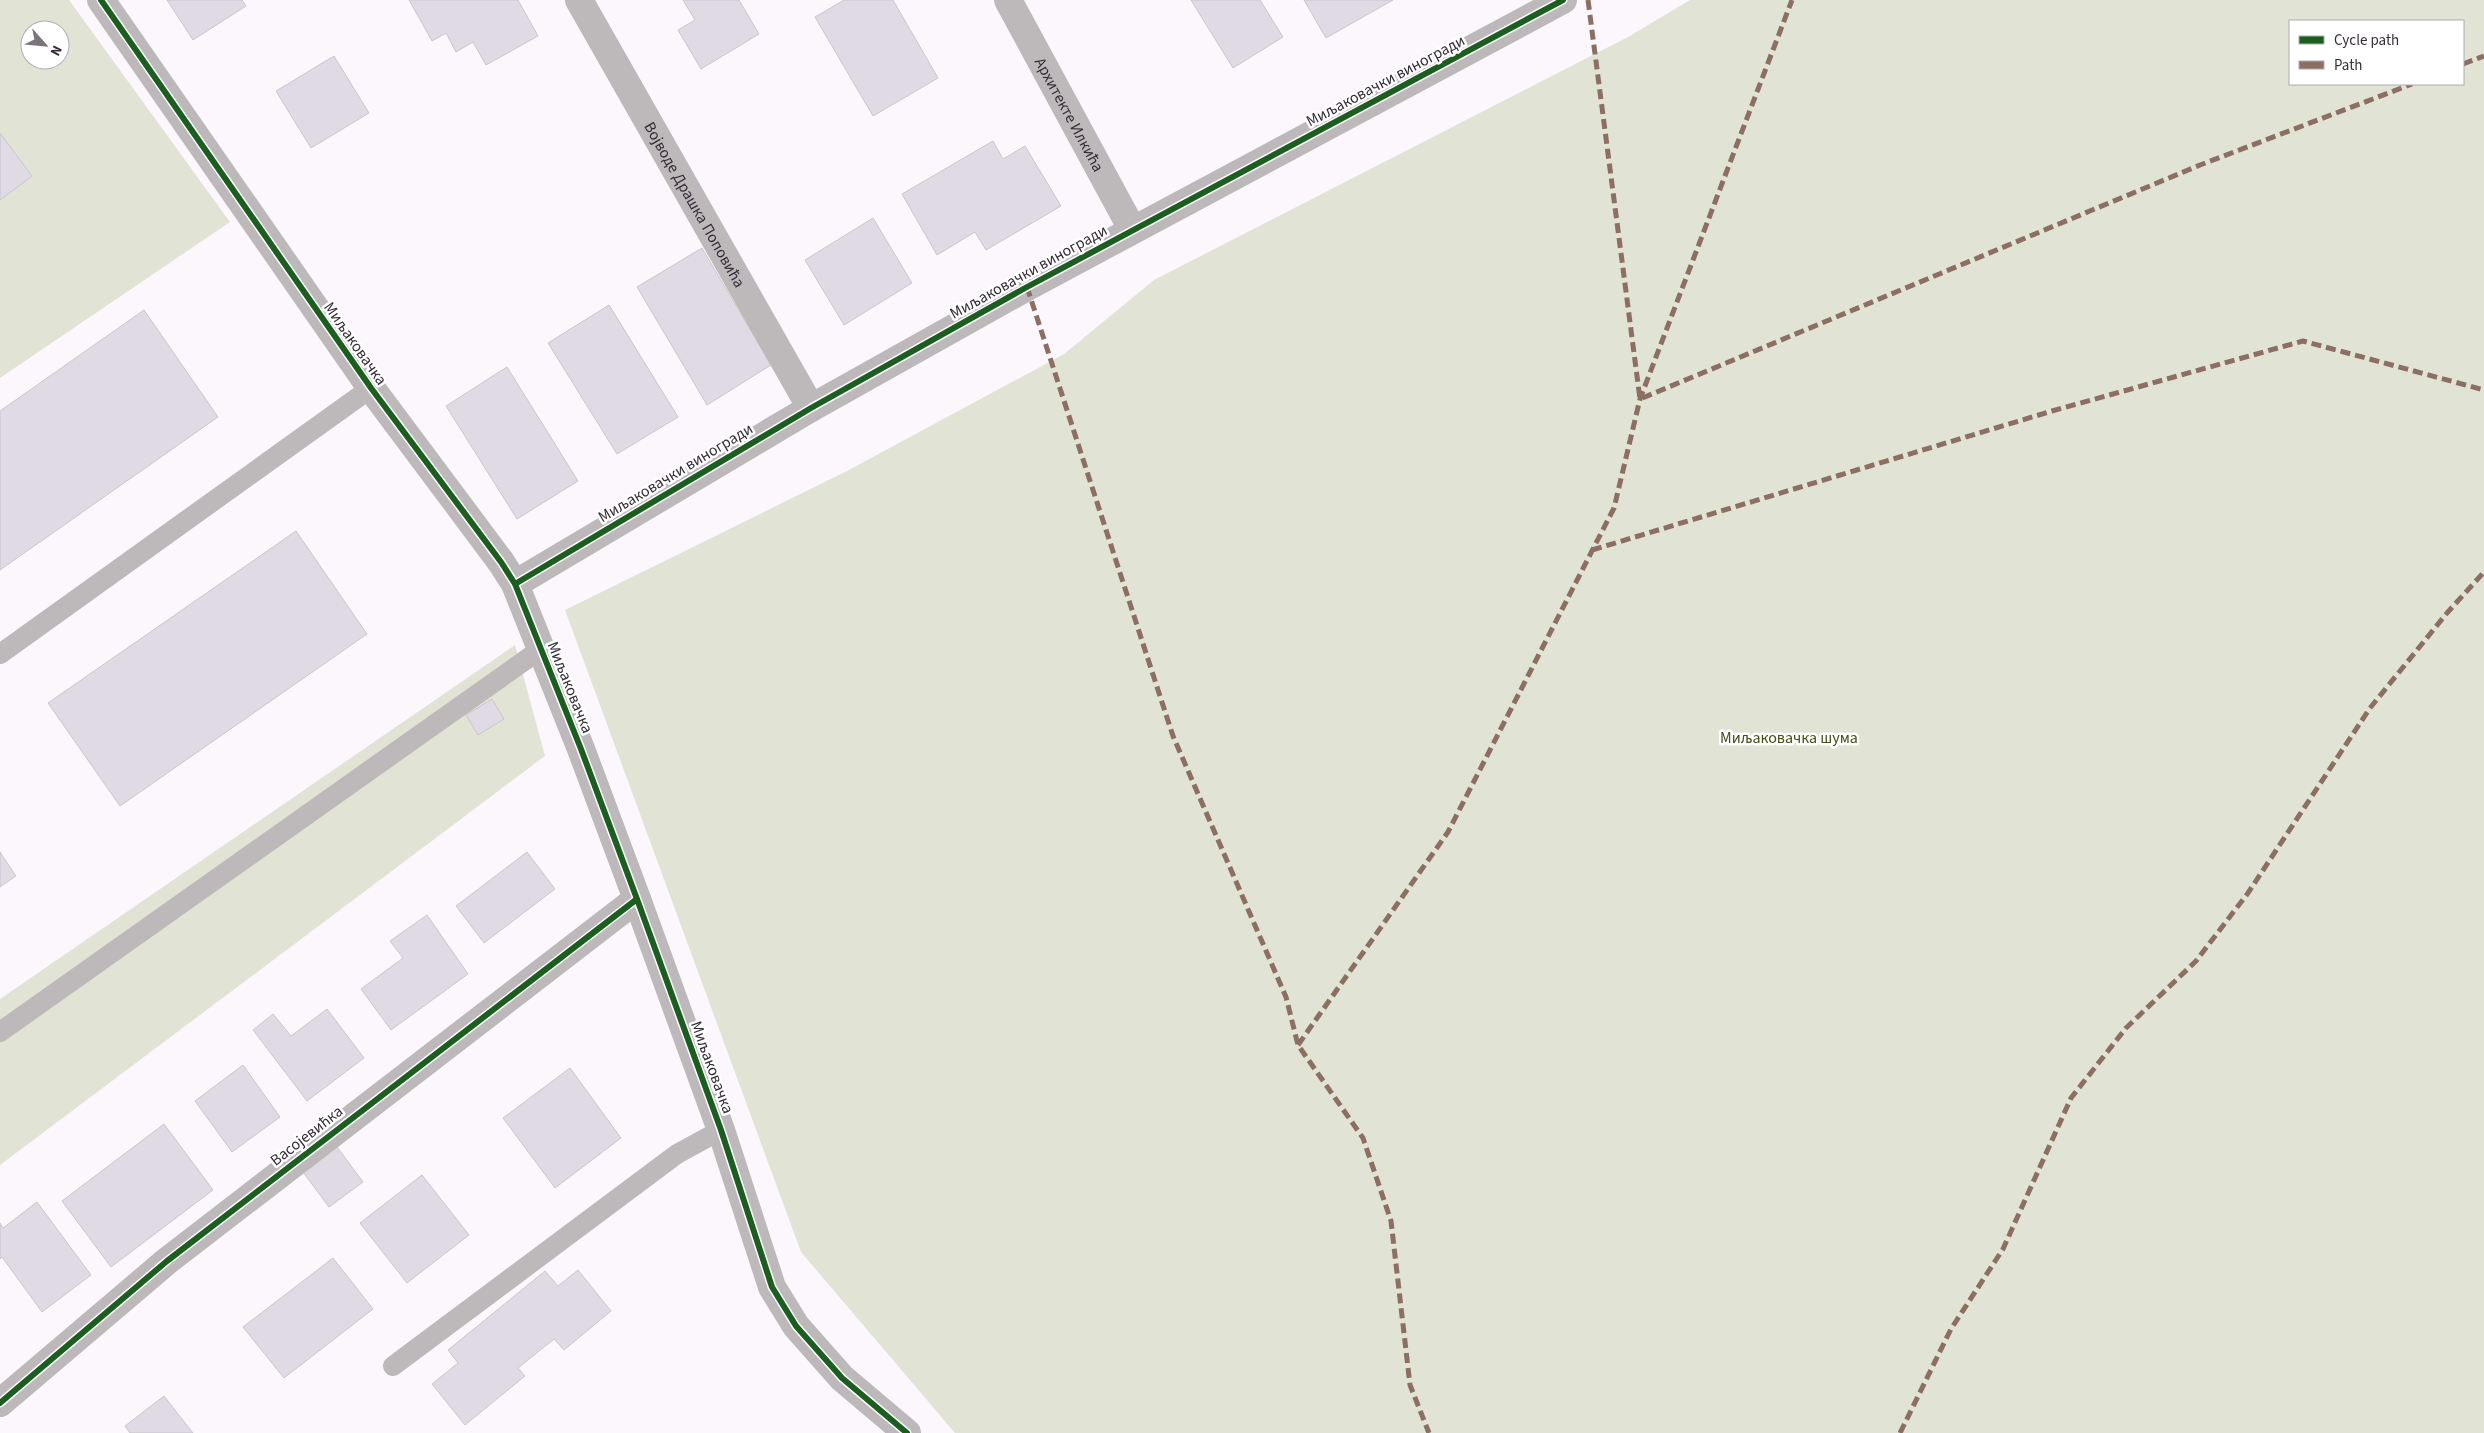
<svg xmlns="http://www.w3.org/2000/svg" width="2484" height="1433" viewBox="0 0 2484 1433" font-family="'Source Sans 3',sans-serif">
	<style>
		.green { fill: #e1e3d4; fill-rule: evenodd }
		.building { fill: #dfdae4; stroke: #c9c6cd }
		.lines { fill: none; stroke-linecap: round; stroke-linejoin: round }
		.lane { stroke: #bdb9bb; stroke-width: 20 }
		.street { stroke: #bdb9bb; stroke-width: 28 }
		.quiet { stroke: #8d6e63; stroke-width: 5; stroke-dasharray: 10 5; stroke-linecap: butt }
		.cycleway-casing { stroke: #fff; stroke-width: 9 }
		.cycleway { stroke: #1b5e20; stroke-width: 6 }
		.labels { text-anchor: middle; stroke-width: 5; stroke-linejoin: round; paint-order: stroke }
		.street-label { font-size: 16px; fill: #352d36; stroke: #fff }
		.park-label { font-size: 16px; fill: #454e1a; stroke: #fff }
	</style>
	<rect width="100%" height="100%" fill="#fcf7fd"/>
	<!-- green -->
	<path class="green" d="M0 0H69L230 222 0 378ZM30 30H60V60H30Z
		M1690 0H2484V1433H955L801 1252 565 610 847 471 1064 354 1154 280 1628 37ZM2463 21V84H2290V21Z
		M515 645 545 756 0 1165V999Z"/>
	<!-- building -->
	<path class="building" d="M167 0H242L246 6 193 40Z
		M409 0H518L538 36 486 65 473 42 456 52 446 33 432 41Z
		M683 0H739L759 34 701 69 678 30 695 20Z
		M844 0H893L938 78 873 116 815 17Z
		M1191 0H1260L1283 37 1233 68Z
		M1304 0H1393L1326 38Z
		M334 56 369 113 311 148 276 91Z
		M0 133 32 176 0 200Z
		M993 141 1003 159 1025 146 1061 206 986 250 975 232 937 255 902 194Z
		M873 218 912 283 844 325 805 260Z
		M702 248 771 365 707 405 637 287Z
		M609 305 678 417 617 454 548 343Z
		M144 310 218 417 0 570V411Z
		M507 367 578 481 517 519 446 406Z
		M296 531 367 634 120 806 48 703Z
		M492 699 504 719 478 735 466 715Z
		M0 852 16 876 0 887Z
		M527 852 555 889 484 943 456 906Z
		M427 915 468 974 391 1030 361 989 403 958 390 941Z
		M327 1009 364 1058 307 1101 253 1030 273 1014 291 1036Z
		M243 1065 280 1117 232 1152 195 1101Z
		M570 1068 621 1138 555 1188 503 1118Z
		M164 1124 213 1190 111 1267 62 1201Z
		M337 1147 363 1182 329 1207 303 1172Z
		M422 1175 469 1235 407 1283 360 1223Z
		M37 1202 91 1275 42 1312 2 1257 0 1259V1223L3 1228Z
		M333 1258 373 1309 284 1378 243 1327Z
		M578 1270 611 1311 564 1350 554 1339 518 1368 525 1376 465 1425 432 1384 458 1363 448 1350 545 1271 558 1286Z
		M164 1396 193 1433H130L125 1426Z"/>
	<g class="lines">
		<!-- lane -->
		<path class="lane" d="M0 654 371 388
			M0 1032 541 649
			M393 1366 677 1154 721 1130"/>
		<!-- street -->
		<g class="street">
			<path d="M101 0 371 388 501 562 515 584 581 749 637 899 721 1130 772 1287 796 1326 842 1378 907 1433"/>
			<path id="s1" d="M579 0 811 408"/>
			<path id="s2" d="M1008 0 1132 229"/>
			<path d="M515 584 811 408 1027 287 1563 0"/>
			<path d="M0 1403 167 1261 637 899"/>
		</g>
		<!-- quiet -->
		<path class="quiet" d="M1588 0 1640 399 2200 165 2412 84
			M2463 64 2484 56
			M1027 287 1173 736 1286 997 1298 1045 1363 1138 1391 1221 1410 1385 1429 1433
			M1592 550 2052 411 2303 341 2484 390
			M1298 1045 1448 832 1614 508 1640 399 1792 0
			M1900 1433 1951 1329 2003 1249 2071 1098 2126 1028 2196 961 2248 893 2370 708 2447 613 2484 572"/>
		<!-- cycleway casing -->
		<g class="cycleway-casing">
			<path id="cycleway" d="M101 0 371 388 501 562 515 584 581 749 637 899 721 1130 772 1287 796 1326 842 1378 907 1433
				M515 584 811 408 1027 287 1563 0
				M0 1403 167 1261 637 899"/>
		</g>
		<!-- cycleway -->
		<use href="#cycleway" class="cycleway"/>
	</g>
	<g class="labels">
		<!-- street labels -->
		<g class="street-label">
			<text transform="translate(1385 80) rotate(-28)" y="6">Миљаковачки виногради</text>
			<text dy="6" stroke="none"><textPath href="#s2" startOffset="130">Архитекте Илкића</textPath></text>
			<text dy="6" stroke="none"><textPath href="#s1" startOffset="235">Војводе Драшка Поповића</textPath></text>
			<text transform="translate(1028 271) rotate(-29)" y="6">Миљаковачки виногради</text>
			<text transform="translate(356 343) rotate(55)" y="6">Миљаковачка</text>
			<text transform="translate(675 472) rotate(-31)" y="6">Миљаковачки виногради</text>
			<text transform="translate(571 687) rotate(68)" y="6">Миљаковачка</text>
			<text transform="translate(713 1067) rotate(70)" y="6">Миљаковачка</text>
			<text transform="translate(306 1135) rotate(-38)" y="6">Васојевићка</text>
		</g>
		<!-- park labels -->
		<g class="park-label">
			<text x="1789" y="743">Миљаковачка шума</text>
		</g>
	</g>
	<!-- legend -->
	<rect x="2289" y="20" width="175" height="65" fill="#ffffff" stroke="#aeabaf"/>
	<rect x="2299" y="36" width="25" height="8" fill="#1b5e20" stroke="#aeabaf"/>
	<text x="2334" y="45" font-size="15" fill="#352d36">Cycle path</text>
	<rect x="2299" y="61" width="25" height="8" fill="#8d6e63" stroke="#aeabaf"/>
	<text x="2334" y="70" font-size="15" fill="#352d36">Path</text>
	<!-- north arrow -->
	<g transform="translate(45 45) rotate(117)"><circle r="24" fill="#ffffff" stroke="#aeabaf"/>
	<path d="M0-4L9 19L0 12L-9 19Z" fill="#7b747c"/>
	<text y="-8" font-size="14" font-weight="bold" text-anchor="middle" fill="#352d36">N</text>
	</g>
</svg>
